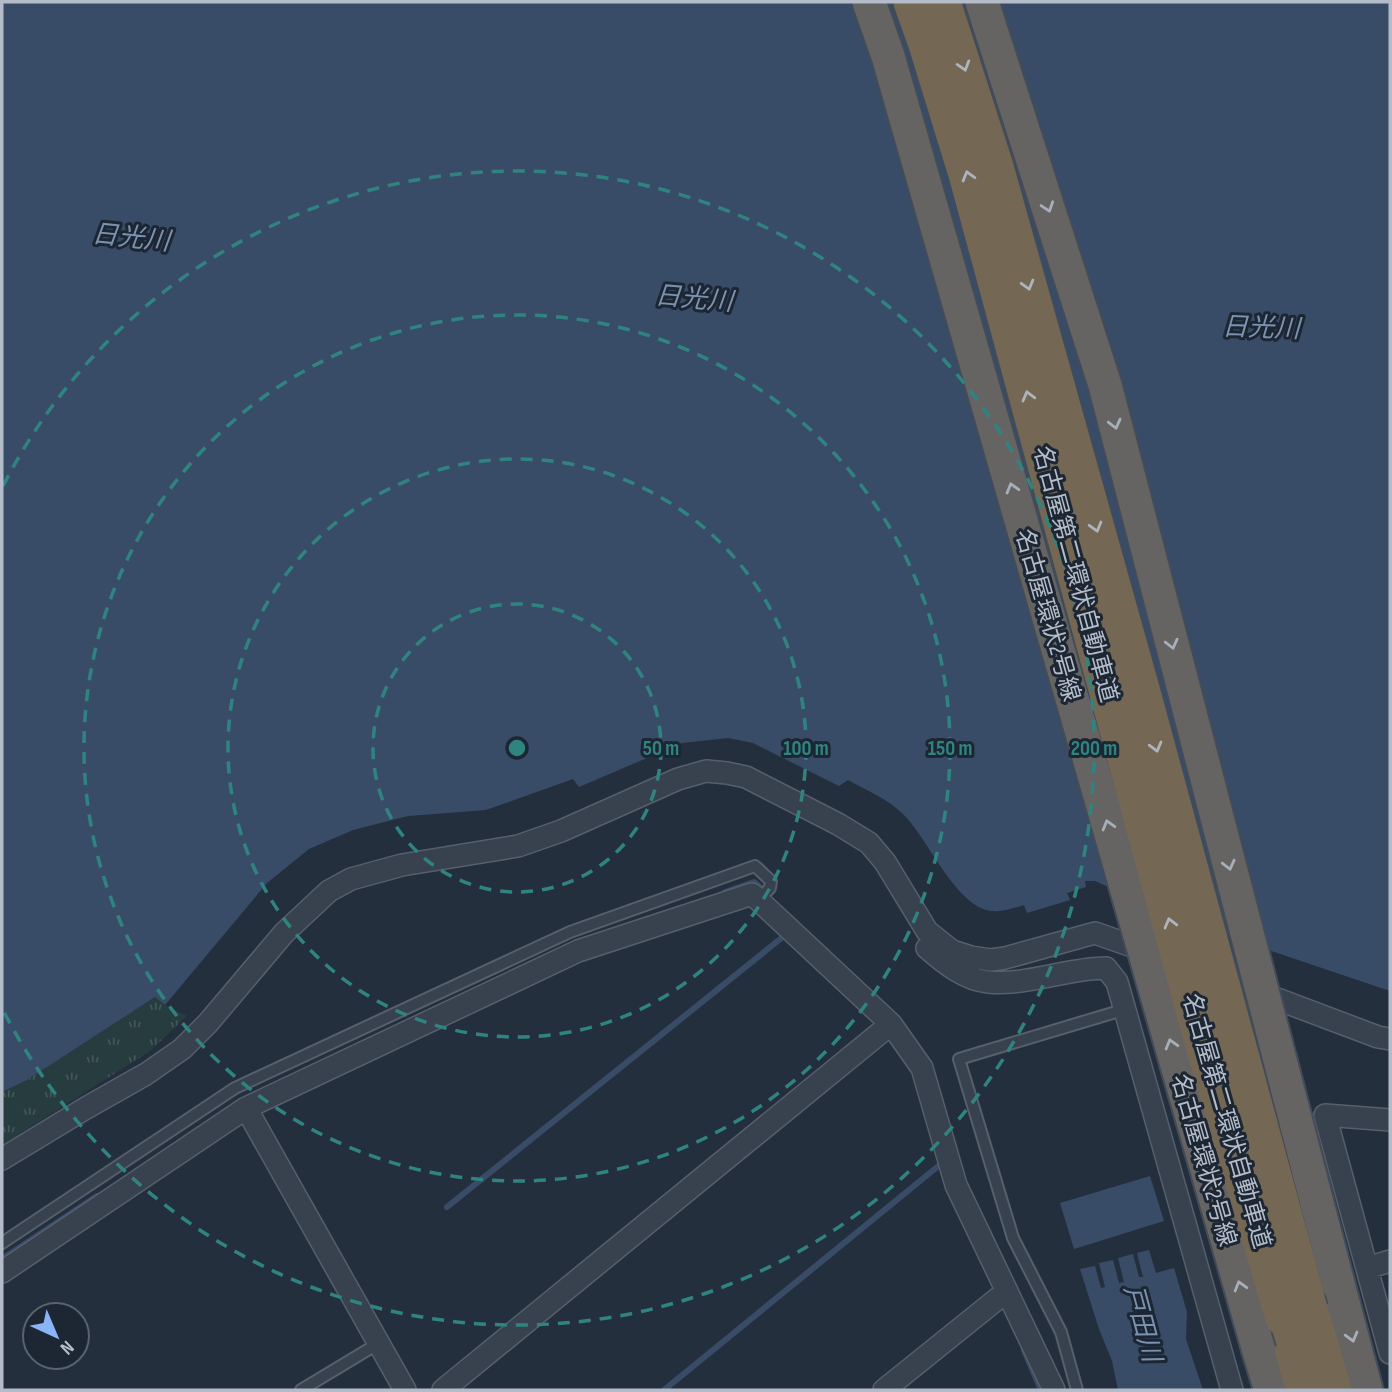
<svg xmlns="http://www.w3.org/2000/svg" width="1392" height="1392" viewBox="0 0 1392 1392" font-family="'Sofia Sans Condensed','Noto Sans JP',sans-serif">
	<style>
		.grass { fill: url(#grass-tufts) }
		.water { fill: #394c67 }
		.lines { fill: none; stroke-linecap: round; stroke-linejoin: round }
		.stream { stroke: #394c67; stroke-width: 6 }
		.service-casing { stroke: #565f6c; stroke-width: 14 }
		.minor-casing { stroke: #565f6c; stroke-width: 24 }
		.trunk-casing { stroke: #434c59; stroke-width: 37 }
		.motorway-casing { stroke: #434c59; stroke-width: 40 }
		.service { stroke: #38414e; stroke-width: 10 }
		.minor { stroke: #38414e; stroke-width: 21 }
		.trunk { stroke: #656462; stroke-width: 33 }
		.motorway { stroke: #746855; stroke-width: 37 }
		.trunk-bridge-casing { stroke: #434c59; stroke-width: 37; stroke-linecap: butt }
		.motorway-bridge-casing { stroke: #434c59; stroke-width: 40; stroke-linecap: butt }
		.trunk-bridge { stroke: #656462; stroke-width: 33 }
		.motorway-bridge { stroke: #746855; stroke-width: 37 }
		.oneway { stroke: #aeb4bd }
		.oneway2 { stroke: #a8afba }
		.ring { fill: none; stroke: #308480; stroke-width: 3.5; stroke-dasharray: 12 9 }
		.labels { text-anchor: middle; stroke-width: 6; stroke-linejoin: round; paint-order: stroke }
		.street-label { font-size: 24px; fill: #b4bcc9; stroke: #1d2633 }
		.water-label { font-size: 26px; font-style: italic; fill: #7c92b1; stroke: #1d2633 }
		.centre { fill: #308480; stroke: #1d2633; stroke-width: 3.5 }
		.ring-label { font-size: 21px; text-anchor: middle; font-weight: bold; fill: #308480; stroke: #1d2633; stroke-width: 6; stroke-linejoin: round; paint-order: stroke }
	</style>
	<defs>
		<pattern id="grass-tufts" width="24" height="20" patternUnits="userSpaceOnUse" patternTransform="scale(1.75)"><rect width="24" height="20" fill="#263c3f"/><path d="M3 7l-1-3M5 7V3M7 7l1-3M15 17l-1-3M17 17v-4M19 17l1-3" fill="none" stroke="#435659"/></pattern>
	</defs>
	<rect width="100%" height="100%" fill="#242f3e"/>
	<!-- grass -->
	<path class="grass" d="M155 997 165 1005 187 1016 150 1051 2 1145V1092L27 1080Z"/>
	<!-- water -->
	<path class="water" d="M2 2H1390V991L1195 925 1095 881H1085L1086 887 1067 893 1070 900 1027 913 1024 905C1014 908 1003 912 992 911 956 908 928 838 903 814 888 799 866 790 848 780L839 786 753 743 728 738 682 743 579 787 573 779 486 810 408 816 353 830 309 849 267 883 165 1005 155 997 27 1080 2 1092Z
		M1150 1176 1164 1221 1074 1249 1060 1203Z
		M1149 1250 1156 1273 1174 1268 1187 1312 1186 1339 1203 1390H1118L1112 1361 1099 1329 1080 1269 1095 1266 1101 1288 1105 1287 1099 1263 1113 1260 1119 1283 1124 1282 1118 1258 1133 1254 1139 1277H1143L1137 1253Z"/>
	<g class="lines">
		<!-- stream -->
		<path class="stream" d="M725 892 754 882 759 886
			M447 1207 784 936
			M2 1259 97 1196
			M1024 1350 1041 1390
			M664 1390 942 1163"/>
		<!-- service casing -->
		<g class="service-casing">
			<path id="service" d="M2 1243 235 1088 570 932 755 866 771 881 770 888 758 900
				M301 1390 379 1343
				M1077 1390 1061 1332 1013 1238 959 1059 1126 1009"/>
		</g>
		<!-- minor casing -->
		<g class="minor-casing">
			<path id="minor" d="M927 948C944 963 965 980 988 982 1027 986 1067 968 1106 968L1117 982 1232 1390
				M1216 976 1378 1037 1390 1039
				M891 1024 922 1068 956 1185 1054 1390
				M246 1108 405 1390
				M1390 1120 1325 1115 1390 1353
				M2 1159 86 1108 146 1074 182 1049 208 1023 284 933 329 891 351 879 402 865 518 846 561 831 678 779 706 771 727 773 746 777 838 824 869 843 885 862 927 931 952 951 971 957 991 960 1005 958 1095 933 1149 952
				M1367 1268 1390 1261
				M2 1272 246 1108 578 951 752 894 891 1024 443 1390
				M884 1390 1007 1291"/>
		</g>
		<!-- trunk casing -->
		<g class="trunk-casing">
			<path id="trunk" d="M1338 1284 1366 1390
				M1259 1351 1271 1390"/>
		</g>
		<!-- motorway casing -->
		<g class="motorway-casing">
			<path id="motorway" d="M1309 1309 1333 1390
				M1284 1318 1305 1390"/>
		</g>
		<!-- service -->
		<use href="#service" class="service"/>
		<!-- minor -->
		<use href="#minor" class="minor"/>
		<!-- trunk -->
		<use href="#trunk" class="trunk"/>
		<!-- motorway -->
		<use href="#motorway" class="motorway"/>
		<!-- trunk-bridge casing -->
		<g class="trunk-bridge-casing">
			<path id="trunk-bridge" d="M869 2 888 56 1259 1351
				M982 2 1105 385 1338 1284"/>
		</g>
		<!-- motorway-bridge casing -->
		<g class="motorway-bridge-casing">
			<path id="motorway-bridge" d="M912 2 927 44 967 174 1204 1046 1284 1318
				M942 2 995 167 1141 689 1309 1309"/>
		</g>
		<!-- trunk-bridge -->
		<use href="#trunk-bridge" class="trunk-bridge"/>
		<!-- motorway-bridge -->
		<use href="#motorway-bridge" class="motorway-bridge"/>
	</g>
	<!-- one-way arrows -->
	<defs><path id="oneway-chevron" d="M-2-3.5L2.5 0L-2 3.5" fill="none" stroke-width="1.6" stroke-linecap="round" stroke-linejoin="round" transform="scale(1.75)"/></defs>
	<g class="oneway">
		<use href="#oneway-chevron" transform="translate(964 66) rotate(73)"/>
		<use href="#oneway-chevron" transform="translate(968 176) rotate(-106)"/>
		<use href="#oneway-chevron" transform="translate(1028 285) rotate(74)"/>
		<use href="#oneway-chevron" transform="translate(1028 396) rotate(-105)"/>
		<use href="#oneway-chevron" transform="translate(1096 527) rotate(74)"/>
		<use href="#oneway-chevron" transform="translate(1156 747) rotate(75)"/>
		<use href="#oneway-chevron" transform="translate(1170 923) rotate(-105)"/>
	</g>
	<g class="oneway2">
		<use href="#oneway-chevron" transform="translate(1048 207) rotate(72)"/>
		<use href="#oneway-chevron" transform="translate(1115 424) rotate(76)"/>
		<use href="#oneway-chevron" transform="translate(1012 488) rotate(-106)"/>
		<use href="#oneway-chevron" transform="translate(1172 644) rotate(76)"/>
		<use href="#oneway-chevron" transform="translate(1108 825) rotate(-106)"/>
		<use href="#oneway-chevron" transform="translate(1229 865) rotate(76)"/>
		<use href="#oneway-chevron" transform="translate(1171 1044) rotate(-106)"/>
		<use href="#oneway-chevron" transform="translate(1240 1286) rotate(-106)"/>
		<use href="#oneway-chevron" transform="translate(1352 1337) rotate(75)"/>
	</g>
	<!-- distance rings -->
	<g class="ring">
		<circle cx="517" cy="748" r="144"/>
		<circle cx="517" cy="748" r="289"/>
		<circle cx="517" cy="748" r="433"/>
		<path d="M3 486A577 577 0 1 1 3 1010"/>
	</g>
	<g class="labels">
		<!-- street labels -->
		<g class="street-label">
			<text transform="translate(1076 574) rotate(75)" y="8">名古屋第二環状自動車道</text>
			<text transform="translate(1048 615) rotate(74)" y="8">名古屋環状2号線</text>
			<text transform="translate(1227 1121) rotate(74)" y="8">名古屋第二環状自動車道</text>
			<text transform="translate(1204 1160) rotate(74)" y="8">名古屋環状2号線</text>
		</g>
		<!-- water labels -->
		<g class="water-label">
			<text transform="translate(131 237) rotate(6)" y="9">日光川</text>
			<text transform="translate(694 298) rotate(5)" y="9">日光川</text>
			<text transform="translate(1261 327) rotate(2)" y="9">日光川</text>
			<text transform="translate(1143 1323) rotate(75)" y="9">戸田川</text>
		</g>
	</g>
	<circle cx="517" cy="748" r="10" class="centre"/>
	<g class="ring-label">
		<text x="661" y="755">50 m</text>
		<text x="806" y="755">100 m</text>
		<text x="950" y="755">150 m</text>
		<text x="1094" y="755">200 m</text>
	</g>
	<!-- border -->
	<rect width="1392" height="1392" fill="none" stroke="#b4bcc9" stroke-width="7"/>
	<!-- north arrow -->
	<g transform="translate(56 1336) rotate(136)"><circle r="33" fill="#1d2633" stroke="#59626f" stroke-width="2"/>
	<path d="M0-5L12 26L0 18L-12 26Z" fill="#8ab4f8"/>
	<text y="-10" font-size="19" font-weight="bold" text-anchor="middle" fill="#b4bcc9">N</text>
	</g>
</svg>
